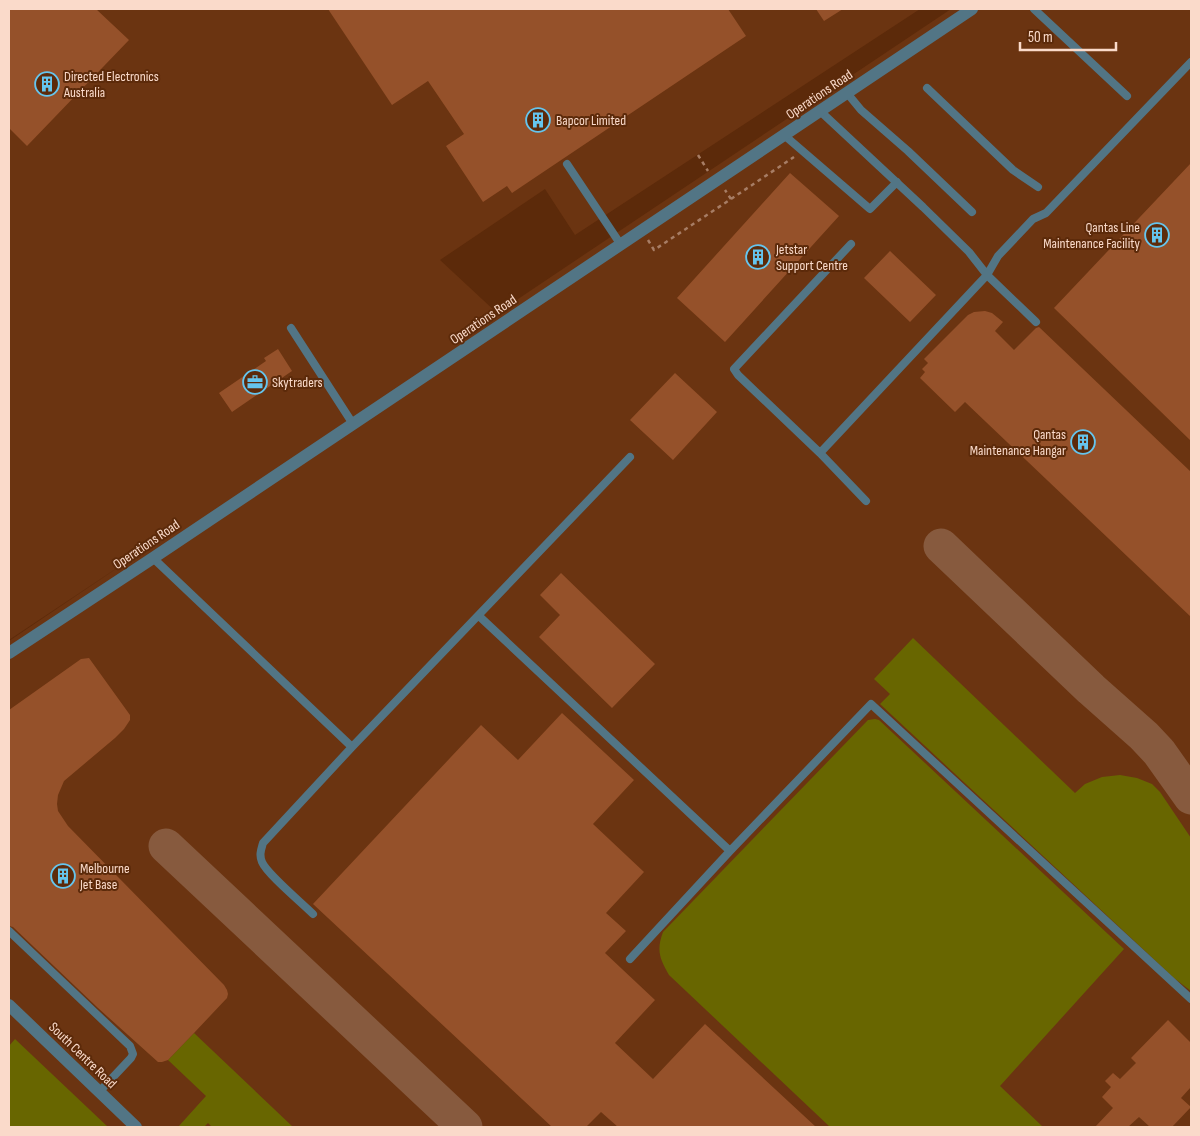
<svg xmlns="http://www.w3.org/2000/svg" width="1200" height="1136" viewBox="0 0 1200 1136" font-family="'Sofia Sans Condensed',sans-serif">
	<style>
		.built { fill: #6b3411 }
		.green { fill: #686600 }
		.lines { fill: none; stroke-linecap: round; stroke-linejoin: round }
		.taxiway { stroke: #875a3e; stroke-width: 35 }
		.building { fill: #95512a }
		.path { stroke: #a77d65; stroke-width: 2.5; stroke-dasharray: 4 4; stroke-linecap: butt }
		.service { stroke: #527585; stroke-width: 8 }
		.minor { stroke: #527585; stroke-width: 12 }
		.labels { text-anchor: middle; stroke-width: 4; stroke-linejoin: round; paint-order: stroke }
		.poi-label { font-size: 14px; fill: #fadaca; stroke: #5c2a0a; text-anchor: start }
		.street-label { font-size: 14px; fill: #fadaca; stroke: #5c2a0a }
	</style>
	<rect width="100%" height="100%" fill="#5c2a0a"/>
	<!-- built -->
	<path class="built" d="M9 9H920L575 235 545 189 440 260 497 313 951 9H1191V1127H9V641L153 544 9 640Z"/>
	<!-- green -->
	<path class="green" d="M913 638 1075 793 1085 784 1102 777 1120 775 1137 778 1152 784 1160 792 1191 838V991L1174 978 880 704 890 694 874 679Z
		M875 719 879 720 1124 949 1000 1086 1043 1127H830L669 975C660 959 656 951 663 932L868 720Z
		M194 1033 293 1127H212L208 1123 204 1127H178L206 1096 168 1060Z
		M15 1039 108 1127H9V1046Z"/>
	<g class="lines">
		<!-- taxiway -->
		<path class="taxiway" d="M941 546 1091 689 1144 736 1159 752 1191 797
			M166 846 465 1127"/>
	</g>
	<!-- building -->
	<path class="building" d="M9 9H96L129 40 27 146 9 128Z
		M328 9H728L746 36 512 193 507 186 483 202 446 146 464 134 428 81 392 105Z
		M816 9H843L824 21Z
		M1191 163V441L1054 308Z
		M790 173 839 216 725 342 677 298Z
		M890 251 936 295 910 322 864 278Z
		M985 311 992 313 1003 322 995 331 1014 350 1036 328 1039 327 1191 472V617L965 402 955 412 920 378 925 372 922 369 928 363 924 359 968 315 974 312Z
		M278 349 292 371 232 412 219 393 266 361 264 358Z
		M675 373 717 412 673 460 630 420Z
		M561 573 655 664 612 708 539 637 560 615 540 595Z
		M89 658 130 715V720L124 729 115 738 64 781 58 795 57 804 58 811 68 826 224 985 227 990 228 994 227 998 194 1033 168 1060 162 1062H158L98 1008 13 927 9 926V710L81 659Z
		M562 713 634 780 593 824 644 872 606 913 626 931 605 953 655 1000 615 1043 653 1079 705 1024 816 1127H618L601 1112 586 1127H552L313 904 481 725 518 760Z
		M1168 1020 1191 1043V1087L1181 1098 1191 1107 1172 1127H1150L1139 1117 1128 1127H1095L1113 1108 1102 1097 1111 1087 1105 1081 1113 1073 1120 1079 1136 1063 1131 1058Z"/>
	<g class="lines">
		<!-- path -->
		<path class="path" d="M698 155 708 171
			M731 199 794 157
			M648 240 654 250 731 199 725 190"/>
		<!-- service -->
		<path class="service" d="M1034 9 1127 96
			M927 88 1013 170 1038 187
			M847 93 861 110 908 151 972 212
			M820 111 923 207 969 252 987 275 1036 322
			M784 135 870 209 897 182
			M567 164 621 245
			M851 244 734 369 738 375 820 453 866 501
			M291 328 353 424
			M820 453 987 275 998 256 1033 219 1046 213 1191 62
			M153 558 352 747
			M479 616 730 851
			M313 914C302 903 267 874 262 862 259 855 261 850 263 843L352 747 630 457
			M9 931 130 1046 133 1054 131 1058 99 1092
			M630 959 730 851 871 704 1191 999"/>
		<!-- minor -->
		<path class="minor" d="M9 653 153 558 972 9
			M9 1005 136 1127"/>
	</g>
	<!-- icons -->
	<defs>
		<g id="building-ring" transform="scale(1.25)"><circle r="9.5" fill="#5c2a0a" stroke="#65c5ee" stroke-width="1.5"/><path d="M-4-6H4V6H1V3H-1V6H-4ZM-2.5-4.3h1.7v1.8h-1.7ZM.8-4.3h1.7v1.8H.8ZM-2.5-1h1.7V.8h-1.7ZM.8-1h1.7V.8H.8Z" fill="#65c5ee"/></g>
		<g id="office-ring" transform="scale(1.25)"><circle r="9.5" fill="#5c2a0a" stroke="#65c5ee" stroke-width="1.5"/><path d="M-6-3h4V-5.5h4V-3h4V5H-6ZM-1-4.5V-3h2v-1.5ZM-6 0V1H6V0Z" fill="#65c5ee"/></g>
	</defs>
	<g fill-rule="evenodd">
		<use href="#building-ring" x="47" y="84"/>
		<use href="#building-ring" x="538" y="120"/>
		<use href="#building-ring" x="1157" y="235"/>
		<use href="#building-ring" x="758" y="257"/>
		<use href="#office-ring" x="255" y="382"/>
		<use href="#building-ring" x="1083" y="442"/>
		<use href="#building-ring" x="63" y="876"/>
	</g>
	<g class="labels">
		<!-- poi labels -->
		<g class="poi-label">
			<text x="64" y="81">Directed Electronics<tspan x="64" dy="16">Australia</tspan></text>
			<text x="556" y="125">Bapcor Limited</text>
			<text x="1140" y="232" text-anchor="end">Qantas Line<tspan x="1140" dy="16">Maintenance Facility</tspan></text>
			<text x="776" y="254">Jetstar<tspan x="776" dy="16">Support Centre</tspan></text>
			<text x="272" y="387">Skytraders</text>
			<text x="1066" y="439" text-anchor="end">Qantas<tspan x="1066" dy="16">Maintenance Hangar</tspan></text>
			<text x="80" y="873">Melbourne<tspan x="80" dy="16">Jet Base</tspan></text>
		</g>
		<!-- street labels -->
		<g class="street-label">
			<text transform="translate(819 94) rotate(-34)" y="5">Operations Road</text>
			<text transform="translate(483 319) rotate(-34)" y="5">Operations Road</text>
			<text transform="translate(146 544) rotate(-34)" y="5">Operations Road</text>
			<text transform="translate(83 1055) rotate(44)" y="5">South Centre Road</text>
		</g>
	</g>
	<!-- border -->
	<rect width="1200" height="1136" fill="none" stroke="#fadaca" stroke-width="20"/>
	<!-- scale -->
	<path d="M1020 42v8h96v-8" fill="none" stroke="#fadaca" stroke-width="2.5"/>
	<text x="1028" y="42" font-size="15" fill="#fadaca" stroke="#5c2a0a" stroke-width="4" paint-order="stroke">50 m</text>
</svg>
